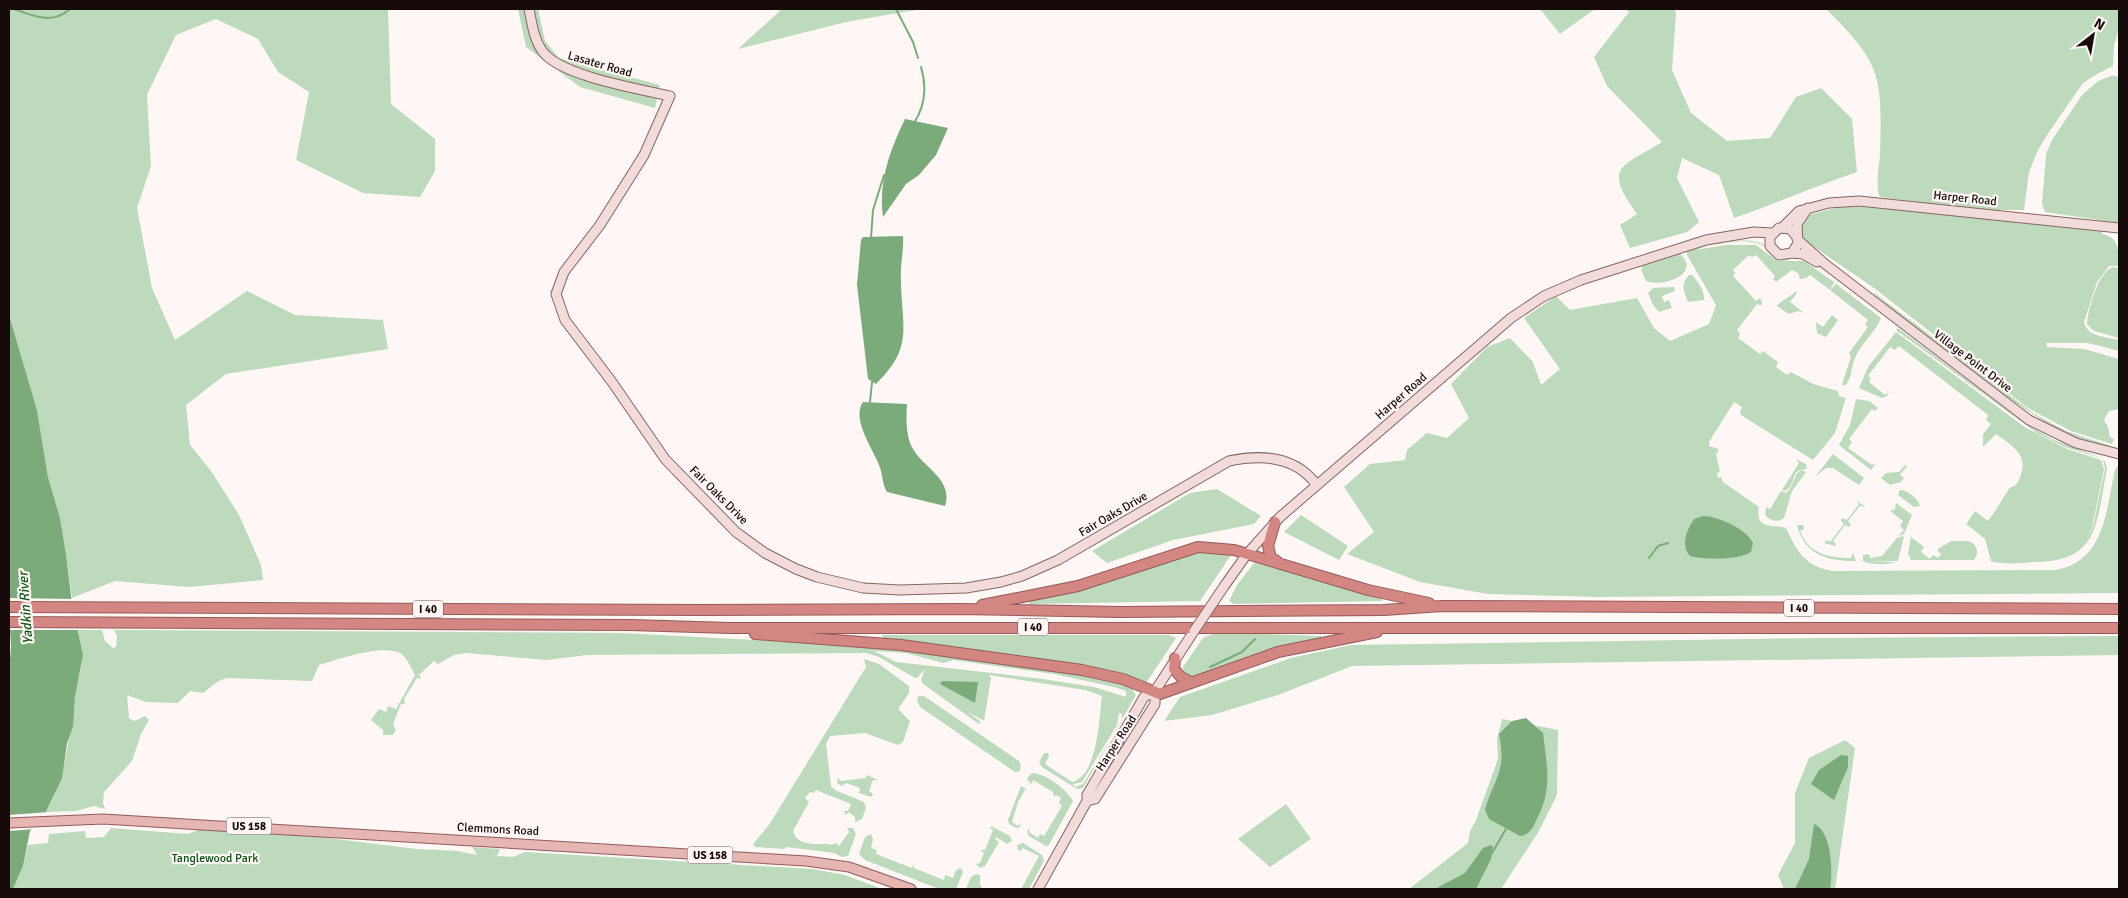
<svg xmlns="http://www.w3.org/2000/svg" width="2128" height="898" viewBox="0 0 2128 898" font-family="Signika,sans-serif">
	<style>
		.green { fill: #bddabc; fill-rule: evenodd }
		.water { fill: #7cab7b }
		.pier { fill: #fef7f6 }
		.lines { fill: none; stroke-linecap: round; stroke-linejoin: round }
		.stream { stroke: #7cab7b; stroke-width: 2 }
		.secondary-casing { stroke: #846563; stroke-width: 11 }
		.primary-casing { stroke: #925b58; stroke-width: 11 }
		.highway-casing { stroke: #925b58; stroke-width: 12 }
		.secondary { stroke: #f2dbda; stroke-width: 9 }
		.primary { stroke: #e5b6b4; stroke-width: 9 }
		.highway { stroke: #d48682; stroke-width: 10 }
		.secondary-bridge-casing { stroke: #846563; stroke-width: 11; stroke-linecap: butt }
		.secondary-bridge { stroke: #f2dbda; stroke-width: 9 }
		.labels { text-anchor: middle; stroke-width: 4.5; stroke-linejoin: round; paint-order: stroke }
		.shield { fill: #fef7f6; stroke: #5c5251; stroke-width: 1 }
		.shield-label { font-size: 11px; font-weight: bold; fill: #160b0a }
		.street-label { font-size: 12px; fill: #160b0a; stroke: #fef7f6 }
		.park-label { font-size: 12px; fill: #084f10; stroke: #fef7f6 }
		.water-label { font-size: 14px; font-style: italic; fill: #16581a; stroke: #fef7f6 }
	</style>
	<rect width="100%" height="100%" fill="#fef7f6"/>
	<!-- green -->
	<path class="green" d="M9 9H388L391 104 435 139V171L420 197 363 193 296 160 309 92 278 72 258 39 216 19 176 35 147 95 151 166 137 208 152 288 175 340 247 291 295 315 383 320 388 349 226 374 186 405 190 445 211 471 239 515 261 565 263 580 189 587 115 581 72 598 66 554 60 518 48 477 37 410 9 315Z
		M518 9H538L545 41 559 58 660 85 655 108 580 87 526 47Z
		M782 9H922L846 22 738 49Z
		M1540 9H1595L1560 34Z
		M1625 9H1674L1676 13 1672 70 1691 113 1727 141 1770 138 1796 97 1821 88 1852 119 1857 172C1815 186 1775 204 1734 218L1719 175 1682 158 1677 178 1699 222 1687 232 1630 248 1620 225 1637 214C1602 166 1622 167 1662 142L1607 86 1594 57 1629 12Z
		M1826 9H2119V27L2114 46 2113 66 2097 74 2083 83 2047 135 2038 150 2029 172 2024 210H1978L1880 197C1875 187 1879 167 1880 155 1882 77 1883 65 1826 9Z
		M2111 76H2116L2119 78V223L2045 212 2042 204 2046 154 2052 140 2082 95 2098 81Z
		M1840 207H1870L2102 231V234C2119 237 2119 251 2119 266H2109L2097 282 2084 322C2087 337 2107 337 2119 340V351L2088 343H2046L2047 347 2084 349 2119 359V409L2109 411 2104 420 2108 427 2110 437 2114 439 2112 444 2071 431 2028 408 1874 288 1807 242 1805 245 1798 230 1808 215Z
		M1728 241C1738 241 1751 239 1760 243 1778 250 1767 265 1796 256 1774 270 1773 247 1757 243 1738 238 1713 244 1695 250L1726 245H1756L1777 261H1804L1834 282 1830 290 1810 275 1806 278 1800 279 1798 273 1792 270 1776 282 1773 279 1775 276 1756 255 1752 257 1749 255 1733 270 1735 273 1733 276 1756 301 1760 298 1762 302 1761 306 1757 304 1737 330 1740 334 1738 338 1760 354 1763 351 1778 362 1776 367 1787 375 1791 372 1813 384 1838 391 1839 396 1846 398 1835 433 1813 460 1741 415 1740 412 1742 407 1734 402 1709 442V446L1719 449 1716 454 1720 472 1717 473 1718 478 1721 477 1723 482 1759 507C1755 530 1773 524 1786 528 1797 551 1804 566 1833 571L2056 570C2105 561 2106 510 2115 470L2119 464V593L1597 597 1488 594 1420 582 1347 554 1374 532 1344 487 1370 464 1405 460 1407 450 1427 433 1447 438 1469 418 1451 384 1487 347 1510 338 1533 362 1541 385 1560 369 1524 318 1556 296 1570 310 1637 298 1654 328 1670 341 1709 324 1716 305 1687 255V251Z
		M1679 253C1703 273 1664 288 1646 281L1641 270 1643 264Z
		M2113 267 2119 268V338L2094 331 2087 324C2088 310 2098 272 2113 267Z
		M1689 275H1692C1698 282 1705 291 1704 300L1688 302C1684 291 1680 285 1689 275Z
		M1836 284 1881 318C1876 332 1861 343 1855 358 1851 366 1852 382 1844 386L1842 384 1851 357 1849 353 1868 327 1865 324 1868 320 1830 290Z
		M1674 287 1675 291 1662 296 1664 302 1669 300 1672 308 1659 312 1653 305 1648 293 1653 288Z
		M1796 291 1797 293 1790 302 1804 313 1798 311 1789 314 1777 306C1782 299 1790 298 1796 291Z
		M1873 292 2033 413 2066 431 2111 446C2067 455 1914 326 1875 295Z
		M1832 315 1838 320 1826 337 1817 333 1816 322 1823 327Z
		M1898 328 2026 424 2054 440 2104 459 2065 447 2037 433 1896 330Z
		M1896 332 2026 428 2067 449 2101 460 2104 469 2092 528 2086 541 2093 527 2105 468 2103 460 2105 461 2107 469C2096 521 2101 562 2034 562 2021 563 2004 565 1991 561L1985 539 1966 524 1975 511 1988 521C1996 511 2002 499 2009 489 2012 486 2016 486 2018 482 2030 457 2017 449 1996 434L1983 447V434L1991 424 1986 420 1988 415 1899 346 1895 350 1890 347 1868 376 1871 379 1869 382 1885 395 1889 392 1887 396 1882 398 1859 388 1868 367Z
		M1856 399 1869 401 1878 408 1875 411 1872 409 1849 439 1852 442 1848 448 1872 465 1876 463 1871 470 1839 445 1850 425Z
		M1833 454 1864 478 1859 485 1833 468H1826L1815 477Z
		M1796 459 1806 464 1807 469C1788 469 1798 484 1785 491L1782 490 1799 463Z
		M1905 465 1907 466 1900 475 1904 478 1901 482 1890 485 1881 478 1886 473 1899 472Z
		M1801 470 1806 472 1792 491 1784 518C1778 523 1770 521 1765 515L1766 507 1770 509 1781 491 1786 493C1794 487 1793 475 1801 470Z
		M1217 489 1261 516 1254 524 1173 540 1107 563 1092 551 1190 493Z
		M1900 490C1907 490 1919 499 1920 506L1914 507 1898 495Z
		M1856 500 1865 507 1860 506 1848 521 1851 525 1849 527 1845 525 1833 541 1836 544 1835 546 1824 543 1827 540 1830 542 1844 524 1841 521 1842 518 1847 520 1859 504Z
		M1896 503 1912 515 1904 534 1898 536 1904 530 1900 526 1903 521 1890 511 1895 509Z
		M1301 515 1348 546 1339 560 1284 532Z
		M1797 525H1803L1804 529 1800 531C1809 554 1829 558 1851 558L1853 553 1856 561C1828 561 1805 556 1797 525Z
		M1904 536 1898 561H1864L1896 562C1887 565 1869 565 1863 561V555L1869 554 1870 558 1882 556 1897 538Z
		M1911 537 1924 547 1921 552 1930 559 1933 555 1938 558 1941 554 1937 550 1938 549 1951 541H1968L1974 544C1978 550 1978 554 1974 560H1911L1908 553Z
		M1203 551 1231 553V555L1200 601 1029 604 1030 600 1071 592 1180 556Z
		M1255 562 1382 598V601L1234 604 1229 601 1237 585Z
		M78 630H102L105 641 113 648 116 647 117 636 114 630 623 633 886 647 1098 677 1129 685 1136 695 1083 788 1077 789 1042 767 1039 762 1044 753H1048L1049 756 1045 764 1072 782C1098 776 1099 718 1102 696L1085 690 989 675 991 678 984 721 968 712 981 722 979 724 923 684 921 680 925 669 917 678 913 677 879 657 867 653 587 655 547 660 466 653 454 655 438 664 434 661 419 675 421 679 417 678 404 699 405 704H401L393 724 396 730 393 735H383V730L371 720 379 709 386 712 388 706 396 709 415 675C411 668 406 656 400 653 381 644 339 659 319 665L312 681 226 678 217 682 203 693 190 691 178 703 146 702 127 695 129 718 134 721 145 716 149 720 141 734 132 761 104 792 103 803 105 809 94 806 76 811 46 812C66 777 69 737 75 698 76 685 81 673 82 660 83 650 79 640 78 630ZM874 651 906 653 943 663 953 660 1054 674 1114 687 1126 691V697L1094 687 1043 679 896 662ZM1119 713 1122 714V721L1083 784 1075 787 1073 784 1082 782 1117 725Z
		M1264 634 1321 636 1322 639 1192 677 1184 672 1183 667 1203 638 1213 634Z
		M883 635H1169L1176 638 1146 683C1059 664 972 647 883 638Z
		M2119 636V655L1352 666 1278 695 1212 715 1164 721 1180 697 1291 658 1351 645 1819 638Z
		M864 659 879 664 909 686V693L898 709 910 721 903 742 898 745 865 733 830 736 826 744 831 786 835 790 864 802 866 808 862 819 855 822V817L849 812 845 815 844 811H848L851 804 816 790 813 793 810 792 805 798 809 802 793 831C797 845 812 844 824 844 830 844 831 846 836 843L839 846 849 832 847 828H853L856 834 848 856 842 857 834 853 787 847 784 849 755 847 753 844 769 825 866 667Z
		M918 696H924L1019 761 1021 765 1020 771 1015 772 920 707 917 701Z
		M1502 719 1558 730 1557 795 1539 831 1501 889H1409L1468 843 1470 831 1476 820 1498 759 1497 739Z
		M1845 740 1855 748 1835 889H1784L1778 875 1795 843V793L1809 758Z
		M1032 773C1046 773 1068 791 1073 801L1049 845 1046 846 1029 836 1027 831 1030 828 1029 832 1038 838 1040 834 1044 836 1062 806 1059 803 1061 798 1056 795 1054 797 1053 792 1033 780 1032 784 1029 782 1027 778Z
		M867 775 878 780H873L869 791 873 794 871 797 859 793 860 788 846 783 842 786 837 783 838 777 840 781 866 778Z
		M1021 786 1027 790H1025L1018 802 1012 822 1018 826 1021 823 1020 827 1016 828 1009 824 1008 820Z
		M1286 804 1311 839 1270 867 1238 839Z
		M213 824 417 849 458 851 477 855 472 847 500 849 497 856 513 857 525 852 812 869 845 875 882 889H13L23 866 28 845 48 843 49 834 85 831 86 838 104 837 111 828 188 834Z
		M991 826 1010 836 1012 841 1007 844 996 837 995 839 999 842 985 866 980 868 976 864 980 863 984 853 980 850H985L993 830 990 828Z
		M871 834 873 839 871 848 877 850 876 854 912 868 914 864V868L944 880 945 875 953 878 956 870 961 868 963 872 956 889H939L865 860 859 854 865 837Z
		M1023 843 1042 855 1044 861 1029 889H1021L1039 856 1023 848 1021 851 1018 850 1017 845Z
		M976 874 980 875V885L983 889H966L971 877Z"/>
	<!-- water -->
	<path class="water" d="M905 119 948 128 936 155 919 175 906 184 883 217C878 182 890 150 905 119Z
		M903 236C904 250 900 265 901 279 901 326 915 346 876 384L868 379 857 285 861 240 863 237Z
		M9 315 37 410 48 477 60 518 66 554 72 604 83 655 75 697 73 726 67 744 62 778 46 812 30 831 23 866 13 889H9V672L11 647 9 612Z
		M863 402 907 404C906 417 906 431 910 443 919 467 954 477 945 506L887 492C882 484 883 474 879 465 873 449 851 419 863 402Z
		M1703 516C1717 516 1747 529 1753 543L1751 552C1740 560 1703 560 1690 556 1680 545 1687 530 1694 519Z
		M942 681 978 682 975 703 940 684Z
		M1526 718 1543 733C1547 767 1553 789 1536 821 1533 828 1529 835 1520 836L1489 819 1485 810C1494 778 1507 772 1499 734L1512 721Z
		M1841 755 1848 756V767L1834 800 1811 784 1819 770Z
		M1814 824C1832 831 1833 873 1830 889H1795L1809 859Z
		M1491 845 1493 847 1491 859 1476 889H1435L1465 873 1483 848Z"/>
	<!-- pier -->
	<path class="pier" d="M9 598 74 599 80 630H9Z
		M49 812 35 829 9 831V815Z"/>
	<g class="lines">
		<!-- stream -->
		<path class="stream" d="M14 9C34 16 52 25 70 9
			M896 9 913 42 918 58
			M914 123C925 106 927 87 921 67
			M871 238 873 210 884 175
			M870 402 872 382
			M1649 558 1658 546 1668 543
			M1210 667 1242 652 1255 639
			M1492 853 1506 829"/>
		<!-- secondary casing -->
		<g class="secondary-casing">
			<path id="secondary" d="M529 9C532 24 534 40 543 52 561 76 640 89 670 96L644 155 600 225 564 272 556 294 565 320 612 382 665 459 736 532 765 553 796 569 817 577 863 588 900 590 966 588 1001 582 1022 576 1058 560 1229 461C1262 454 1295 456 1316 484
				M1783 227 1799 211 1829 203 1859 201 2119 228
				M1797 237 1790 229 1779 228 1770 237V246L1779 255 1792 253 1798 243 1797 224 1808 208
				M1797 239 1825 264 2029 420 2076 443 2119 454
				M1792 253 1803 254 1817 262
				M1225 585 1247 554 1280 517 1511 318 1544 296 1581 280 1706 240 1754 232 1772 233
				M1087 801 1095 799 1155 704V691
				M1038 889 1087 801V795L1144 697 1155 691 1194 631"/>
		</g>
		<!-- primary casing -->
		<g class="primary-casing">
			<path id="primary" d="M9 823 103 819 806 861 849 867 911 889"/>
		</g>
		<!-- highway casing -->
		<g class="highway-casing">
			<path id="highway" d="M1275 522 1268 546 1271 558 1277 561
				M982 605 1078 586 1198 547 1234 550 1368 590 1429 603
				M9 607 701 610 961 609 1120 612 1384 610 1442 606 2119 609
				M9 622 630 625 730 628H2119
				M755 634 901 645 1082 670 1123 679 1160 694 1278 652 1377 632
				M1175 658 1174 669 1181 677 1191 682"/>
		</g>
		<!-- secondary -->
		<use href="#secondary" class="secondary"/>
		<!-- primary -->
		<use href="#primary" class="primary"/>
		<!-- highway -->
		<use href="#highway" class="highway"/>
		<!-- secondary-bridge casing -->
		<g class="secondary-bridge-casing">
			<path id="secondary-bridge" d="M1194 631 1225 585"/>
		</g>
		<!-- secondary-bridge -->
		<use href="#secondary-bridge" class="secondary-bridge"/>
	</g>
	<g class="labels">
		<!-- shield labels -->
		<g class="shield">
			<rect x="1784" y="599.5" width="30" height="17" rx="4"/>
			<rect x="413" y="600.5" width="30" height="17" rx="4"/>
			<rect x="1018" y="618.5" width="30" height="17" rx="4"/>
			<rect x="226.5" y="817.5" width="45" height="17" rx="4"/>
			<rect x="687.5" y="846.5" width="45" height="17" rx="4"/>
		</g>
		<g class="shield-label">
			<text x="1799" y="612">I 40</text>
			<text x="428" y="613">I 40</text>
			<text x="1033" y="631">I 40</text>
			<text x="249" y="830">US 158</text>
			<text x="710" y="859">US 158</text>
		</g>
		<!-- street labels -->
		<g class="street-label">
			<text transform="translate(600 64) rotate(16)" y="4">Lasater Road</text>
			<text transform="translate(1965 198) rotate(6)" y="4">Harper Road</text>
			<text transform="translate(1973 361) rotate(37)" y="4">Village Point Drive</text>
			<text transform="translate(1401 396) rotate(-41)" y="4">Harper Road</text>
			<text transform="translate(719 495) rotate(45)" y="4">Fair Oaks Drive</text>
			<text transform="translate(1113 514) rotate(-30)" y="4">Fair Oaks Drive</text>
			<text transform="translate(1116 743) rotate(-57)" y="4">Harper Road</text>
			<text transform="translate(498 829) rotate(3)" y="4">Clemmons Road</text>
		</g>
		<!-- park labels -->
		<g class="park-label">
			<text x="215" y="862">Tanglewood Park</text>
		</g>
		<!-- water labels -->
		<g class="water-label">
			<text transform="translate(25 608) rotate(-94)" y="5">Yadkin River</text>
		</g>
	</g>
	<!-- border -->
	<rect width="2128" height="898" fill="none" stroke="#160b0a" stroke-width="20"/>
	<!-- north arrow -->
	<g transform="translate(2093 35) rotate(31)" stroke="#fef7f6" stroke-width="4" paint-order="stroke">
	<path d="M0-4L9 19L0 12L-9 19Z" fill="#160b0a"/>
	<text y="-8" font-size="14" font-weight="bold" text-anchor="middle" fill="#160b0a">N</text>
	</g>
</svg>
